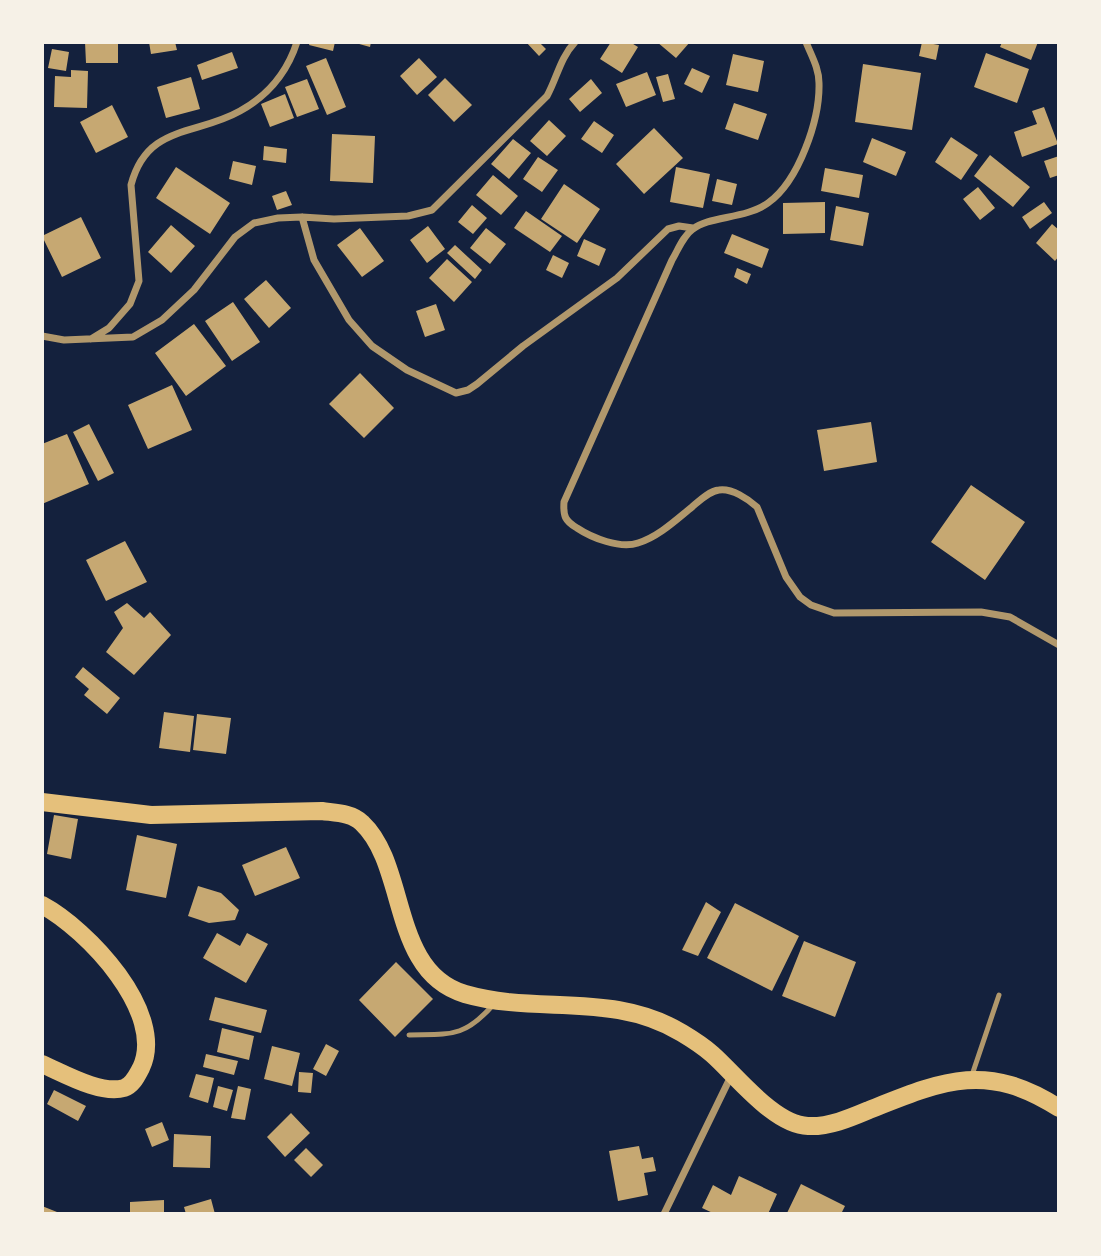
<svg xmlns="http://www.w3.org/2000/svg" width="1101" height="1256" viewBox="0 0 1101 1256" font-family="'Space Grotesk',sans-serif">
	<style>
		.building { fill: #c6a872 }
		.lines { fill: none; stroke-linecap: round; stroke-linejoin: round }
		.service { stroke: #b1986c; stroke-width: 5 }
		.minor { stroke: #b1986c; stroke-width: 7 }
		.primary { stroke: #e5c07b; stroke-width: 18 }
	</style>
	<rect width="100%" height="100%" fill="#14213d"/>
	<!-- building -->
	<path class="building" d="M85 42H118V63H86Z
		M149 42H175L177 50 151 54Z
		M310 42H335L333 51 309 45Z
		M352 42H371L370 47Z
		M526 42H539L546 49 539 56Z
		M611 42H630L638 47 622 73 600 59Z
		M657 42H690L676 58Z
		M922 42 939 45 936 60 919 56Z
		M1002 42H1038L1031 60 1000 47Z
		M52 49 69 52 66 71 48 68Z
		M232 52 238 68 202 80 197 65Z
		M986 53 1029 69 1017 103 974 87Z
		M733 54 764 61 758 92 726 85Z
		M326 58 346 107 327 115 306 66Z
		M419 58 437 77 417 95 400 76Z
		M863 64 921 73 912 130 855 122Z
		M692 68 710 76 702 93 684 84Z
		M71 70 88 71 87 108 54 107 55 76 71 77Z
		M647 72 656 95 626 107 616 84Z
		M668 74 675 99 663 102 656 77Z
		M191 77 200 109 166 118 157 87Z
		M445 78 472 105 454 122 428 95Z
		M307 79 319 109 297 117 285 87Z
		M591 79 602 93 580 112 569 99Z
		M285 94 294 118 270 127 261 104Z
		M734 103 767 114 758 140 725 129Z
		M112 105 128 137 96 153 80 122Z
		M1044 107 1058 144 1022 157 1014 132 1037 124 1032 111Z
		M549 120 566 136 547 156 530 141Z
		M594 121 614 135 602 153 581 139Z
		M654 128 683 158 644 194 616 164Z
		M332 134 375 136 373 183 330 181Z
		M951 137 978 155 961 180 935 162Z
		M872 138 906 152 896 176 863 162Z
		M513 139 531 153 509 179 491 164Z
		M264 146 287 149 286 163 263 160Z
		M990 155 1030 187 1013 207 974 176Z
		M1059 156V175L1050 178 1044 161Z
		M538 157 558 170 542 192 523 179Z
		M233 161 256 166 252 185 229 179Z
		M176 167 230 203 210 234 156 198Z
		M676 167 710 174 703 208 670 202Z
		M825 168 863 175 859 198 821 191Z
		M493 175 518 196 501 215 476 195Z
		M717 179 737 184 732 205 712 201Z
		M564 184 600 209 577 243 541 219Z
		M978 187 995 208 980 220 963 199Z
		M286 191 292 205 277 210 272 196Z
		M825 202V233L783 234V203Z
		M1044 202 1052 213 1030 229 1022 217Z
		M472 205 487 218 473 234 458 222Z
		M836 206 869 213 863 246 830 240Z
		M526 211 562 236 550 252 514 228Z
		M81 217 101 258 62 277 42 236Z
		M1052 224 1059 230V256L1055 261 1036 243Z
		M171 225 195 246 171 273 148 252Z
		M428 226 445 249 427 263 410 240Z
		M360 228 384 261 362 277 337 245Z
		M486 228 506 244 490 264 470 248Z
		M732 234 769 249 762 268 724 253Z
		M584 239 606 249 599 266 577 256Z
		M455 245 482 270 475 279 447 253Z
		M553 255 569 263 562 278 546 270Z
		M447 259 472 282 454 302 429 278Z
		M737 268 751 274 747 284 734 277Z
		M266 280 291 308 269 328 244 299Z
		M233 302 260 342 232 361 205 321Z
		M436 304 445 330 425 337 416 311Z
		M194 324 226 366 186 396 155 353Z
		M360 373 394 408 364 438 329 404Z
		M172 385 192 430 148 449 128 405Z
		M871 422 877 462 824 471 817 430Z
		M89 424 114 473 98 481 73 432Z
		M67 434 89 484 42 504V444Z
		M971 485 1025 522 985 580 931 542Z
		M125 541 147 582 106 601 86 560Z
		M127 603 144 618 150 612 171 635 134 675 106 652 123 628 114 612Z
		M83 667 120 698 107 714 84 695 89 689 75 677Z
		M164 712 194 716 190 752 159 748Z
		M197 714 231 718 226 754 193 750Z
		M54 815 78 819 71 859 47 854Z
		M137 835 177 844 166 898 126 890Z
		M286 847 300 878 255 896 242 865Z
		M198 886 221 893 239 910 235 920 209 923 188 916Z
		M706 902 721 912 698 956 682 950Z
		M735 903 799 936 772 991 707 958Z
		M217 933 240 946 247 933 268 944 246 983 203 958Z
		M804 941 856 962 835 1017 782 996Z
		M396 962 433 999 395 1037 359 1000Z
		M215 997 267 1010 261 1033 209 1020Z
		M222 1028 254 1036 249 1060 217 1052Z
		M326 1044 339 1051 326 1076 313 1069Z
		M272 1046 300 1053 292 1086 264 1079Z
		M206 1054 238 1061 234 1075 203 1067Z
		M299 1072 313 1073 311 1093 298 1092Z
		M196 1074 214 1078 208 1103 189 1097Z
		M218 1086 233 1090 227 1111 213 1107Z
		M238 1086 251 1089 245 1120 231 1118Z
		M54 1090 86 1106 78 1121 47 1104Z
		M291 1113 310 1133 285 1157 267 1137Z
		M162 1122 169 1140 152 1147 145 1129Z
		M174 1134 211 1136 210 1168 173 1167Z
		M639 1146 642 1159 653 1157 656 1171 644 1173 648 1195 618 1201 609 1151Z
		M306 1148 323 1165 311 1177 294 1160Z
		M739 1176 777 1194 768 1214H715L702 1208 713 1185 731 1195Z
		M801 1184 845 1206 841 1214 787 1213Z
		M211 1199 215 1214H186L184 1207Z
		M164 1200V1214H130V1202Z
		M42 1206 62 1214H42Z"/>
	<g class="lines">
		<!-- service -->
		<path class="service" d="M409 1035C450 1034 464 1038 493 1005
			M971 1078 999 995"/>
		<!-- minor -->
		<path class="minor" d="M806 42C811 55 819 68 819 83 820 119 799 181 768 203 746 219 709 216 693 229 683 236 678 250 672 260L564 502C563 516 565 521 577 528 592 538 620 549 638 543 658 537 676 520 692 507 699 501 709 491 719 490 732 488 748 499 757 507L786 577 800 597 811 605 834 613 981 612 1010 617 1059 645
			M302 217 314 260 349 320 372 346 407 370 456 393 468 390 477 384 523 346 617 278 668 229 679 226 693 228
			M42 336 64 340 133 337 162 320 194 290 235 237 254 223 278 218 302 217 334 219 408 216 432 210 547 96C557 78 560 58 575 42
			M91 339 109 328 130 304 139 281 131 185C147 124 196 136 240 111 269 95 287 73 297 42
			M664 1214 732 1074"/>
		<!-- primary -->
		<path class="primary" d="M42 802 151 815 322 811C336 813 352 813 362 823 408 866 390 972 465 994 538 1015 613 991 682 1033 692 1039 703 1046 712 1054 736 1075 774 1125 808 1126 829 1127 850 1118 869 1110 942 1081 986 1061 1059 1108
			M42 905C87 929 167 1013 141 1068 137 1075 133 1085 124 1088 101 1095 63 1073 42 1064"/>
	</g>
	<!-- border -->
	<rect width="1101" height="1256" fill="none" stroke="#f6f1e7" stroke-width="88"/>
</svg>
